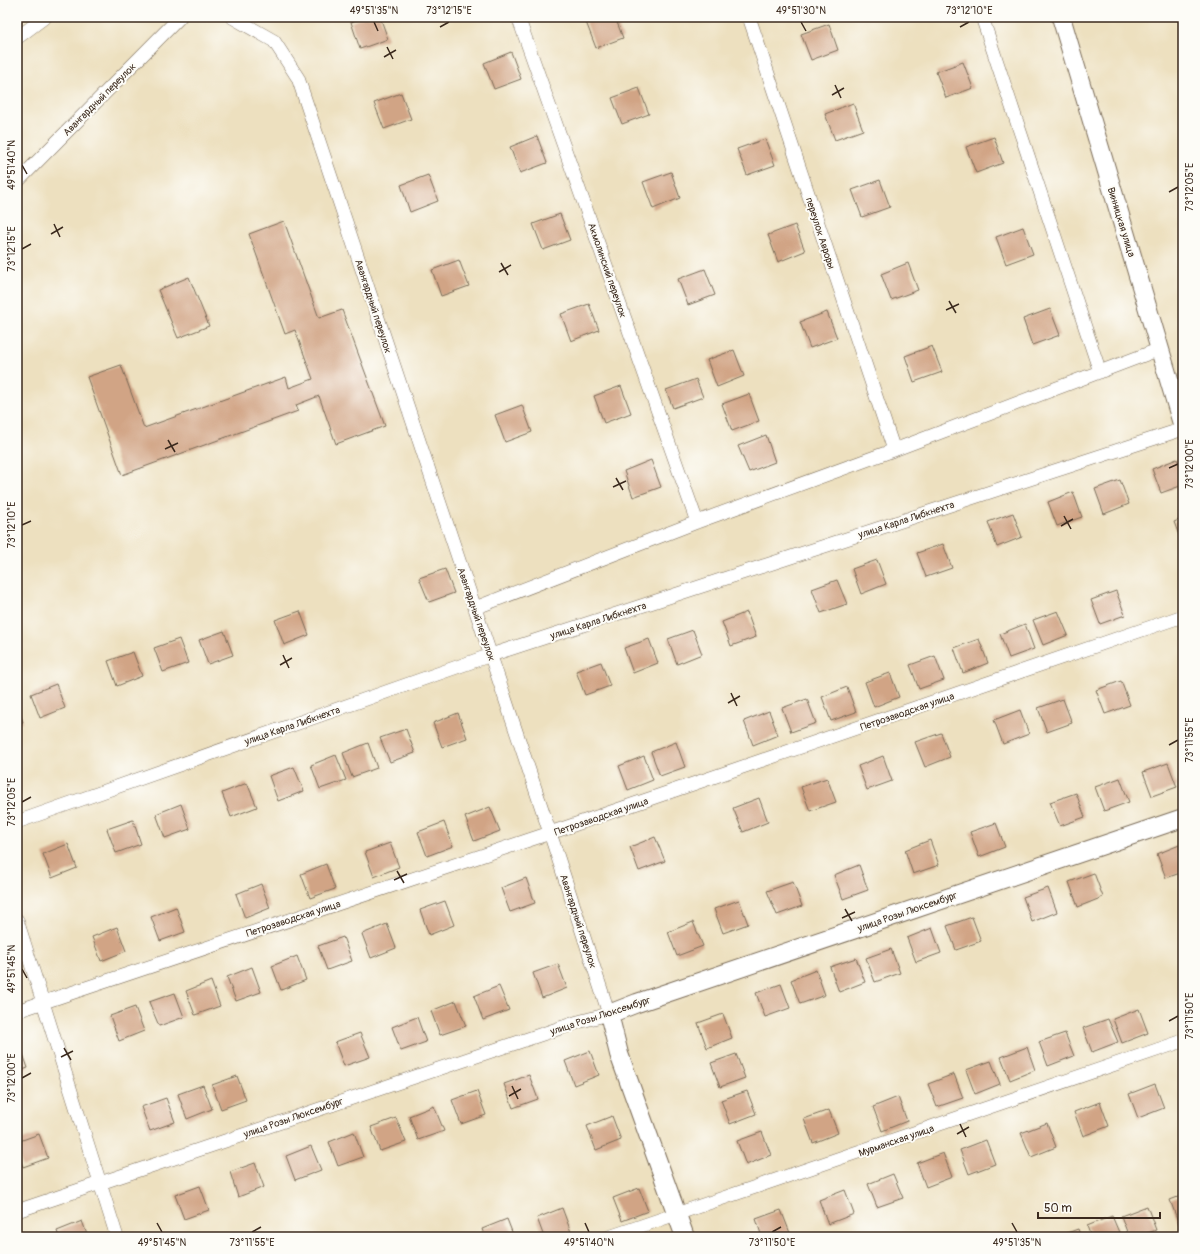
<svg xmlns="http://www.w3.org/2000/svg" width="1200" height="1254" viewBox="0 0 1200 1254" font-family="Pangolin,sans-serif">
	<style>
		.building { fill: #d1a485 }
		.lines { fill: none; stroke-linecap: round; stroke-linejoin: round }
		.street-casing { stroke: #796a56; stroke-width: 14 }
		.secondary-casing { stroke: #796a56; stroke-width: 20 }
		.street { stroke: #fff; stroke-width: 13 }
		.secondary { stroke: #fff; stroke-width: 18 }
		.ticks { fill: none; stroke: #3b2a1e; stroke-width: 1.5 }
		.labels { text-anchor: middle; stroke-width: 4; stroke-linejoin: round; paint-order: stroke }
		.street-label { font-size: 10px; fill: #3b2a1e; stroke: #fdfcf7 }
		.neatline { fill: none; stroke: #3b2a1e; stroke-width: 1.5 }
		.ticks-label { font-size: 10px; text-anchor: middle; fill: #3b2a1e }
	</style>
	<rect width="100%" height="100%" fill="#fdfcf7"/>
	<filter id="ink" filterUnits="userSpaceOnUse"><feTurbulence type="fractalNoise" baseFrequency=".025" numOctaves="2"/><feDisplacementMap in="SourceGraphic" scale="8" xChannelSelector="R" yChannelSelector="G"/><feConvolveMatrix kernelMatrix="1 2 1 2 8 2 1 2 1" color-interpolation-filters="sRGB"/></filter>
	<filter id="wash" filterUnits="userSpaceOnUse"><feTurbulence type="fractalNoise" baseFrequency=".012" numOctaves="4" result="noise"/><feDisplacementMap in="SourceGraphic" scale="16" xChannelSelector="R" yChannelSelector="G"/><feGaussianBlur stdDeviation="0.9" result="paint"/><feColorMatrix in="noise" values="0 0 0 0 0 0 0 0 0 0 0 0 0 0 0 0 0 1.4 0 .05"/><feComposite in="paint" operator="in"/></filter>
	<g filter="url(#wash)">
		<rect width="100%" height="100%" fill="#ede0bf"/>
		<g id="blocks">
			<!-- building -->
			<path class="building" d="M365 17H380L388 39 360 49 351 22Z
				M600 17H615L623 38 596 48 586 22Z
				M829 24 838 50 811 60 801 34Z
				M511 52 521 79 494 89 484 63Z
				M963 62 973 88 946 98 936 72Z
				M639 88 649 114 622 124 612 98Z
				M401 93 411 119 384 129 374 103Z
				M853 103 863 130 835 140 825 114Z
				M537 136 547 163 520 173 510 147Z
				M994 137 1003 163 976 173 966 147Z
				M765 139 775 165 747 175 737 149Z
				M671 172 680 198 653 209 643 182Z
				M428 175 438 201 410 212 401 185Z
				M880 180 890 207 862 217 852 190Z
				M560 214 570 240 543 250 533 224Z
				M284 221 319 318 342 310 385 426 336 444 319 396 296 405 298 411 122 475 87 377 121 365 144 428 286 377 289 388 313 379 295 330 285 334 249 234Z
				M795 225 805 251 778 262 768 235Z
				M1023 227 1033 254 1006 264 996 237Z
				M459 260 469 286 441 296 432 270Z
				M908 263 918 290 891 300 881 274Z
				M705 269 715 295 688 305 678 279Z
				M189 277 209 326 178 338 158 290Z
				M589 304 599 330 571 341 561 314Z
				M1050 309 1060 335 1032 345 1023 319Z
				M827 312 837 338 810 348 800 322Z
				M932 346 942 372 914 382 905 356Z
				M734 350 744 376 717 387 707 360Z
				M696 379 703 397 673 408 666 390Z
				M621 386 631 413 604 423 594 396Z
				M749 394 759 421 732 431 722 404Z
				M522 405 532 432 505 442 495 415Z
				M766 435 775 462 749 472 738 446Z
				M1177 459 1183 474V485L1161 493 1152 469Z
				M651 460 661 487 633 497 624 471Z
				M1120 480 1129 504 1104 514 1095 489Z
				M1073 492 1082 517 1057 526 1048 502Z
				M1013 513 1022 537 997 547 988 522Z
				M1183 518V546L1174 522Z
				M943 544 952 568 926 577 917 553Z
				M877 560 886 584 861 594 852 569Z
				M445 569 454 593 429 602 419 578Z
				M837 580 847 604 821 613 812 589Z
				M1116 591 1125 615 1100 624 1091 600Z
				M300 611 309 635 284 645 275 620Z
				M1058 611 1068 635 1043 645 1033 620Z
				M747 612 756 637 731 646 722 622Z
				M1025 624 1034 649 1009 658 1000 634Z
				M693 630 702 654 677 664 668 639Z
				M224 631 233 655 208 664 199 640Z
				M179 639 188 663 163 672 154 648Z
				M649 639 658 663 633 673 624 648Z
				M979 639 988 663 963 673 954 648Z
				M133 652 142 676 117 686 108 661Z
				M935 656 944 680 919 689 910 665Z
				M601 662 610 686 585 695 576 671Z
				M890 673 899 697 874 707 865 682Z
				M1121 681 1130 705 1105 714 1096 690Z
				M56 684 65 708 40 718 31 694Z
				M847 687 856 712 831 721 822 697Z
				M807 699 816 723 791 732 782 708Z
				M1063 699 1072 723 1047 732 1038 708Z
				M17 705 23 722 17 724Z
				M1020 710 1029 734 1003 744 994 720Z
				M769 711 778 735 753 745 744 721Z
				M458 713 467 738 442 747 433 723Z
				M406 729 415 753 390 762 380 738Z
				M941 733 950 757 925 767 915 742Z
				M676 742 685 767 660 776 651 752Z
				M368 743 377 768 352 777 343 753Z
				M336 755 346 780 320 789 311 765Z
				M644 756 653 780 628 790 619 766Z
				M883 756 892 781 867 790 858 766Z
				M1168 763 1177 787 1152 796 1143 772Z
				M294 767 304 791 278 801 269 776Z
				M827 778 836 802 810 811 801 787Z
				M1120 778 1129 802 1104 811 1095 787Z
				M247 783 257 807 231 817 222 793Z
				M1076 793 1085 817 1060 826 1050 802Z
				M759 798 768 822 743 832 733 808Z
				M181 804 190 829 165 838 156 814Z
				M490 807 500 831 474 841 465 817Z
				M133 820 141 844 116 853 107 829Z
				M444 822 453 846 427 856 418 832Z
				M996 823 1005 847 979 857 970 832Z
				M655 837 665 861 639 871 630 847Z
				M930 840 939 865 913 874 905 850Z
				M390 843 399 867 374 877 365 852Z
				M68 844 77 868 52 878 43 854Z
				M1182 844 1183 872 1166 878 1157 854Z
				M326 864 335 889 310 898 301 874Z
				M859 865 868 890 843 899 834 875Z
				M1094 873 1103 897 1078 907 1069 882Z
				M526 878 535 903 510 912 501 888Z
				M793 882 802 906 777 915 767 891Z
				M261 884 270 908 245 918 236 894Z
				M1048 888 1057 912 1032 922 1023 897Z
				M739 900 748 924 723 933 714 909Z
				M445 901 454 925 429 935 420 910Z
				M176 907 185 932 160 941 151 917Z
				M972 917 981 941 956 950 947 926Z
				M693 922 703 946 677 956 668 932Z
				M387 924 396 948 371 958 362 934Z
				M117 927 126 951 101 961 92 937Z
				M932 928 941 953 916 962 907 938Z
				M343 937 352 961 327 970 318 946Z
				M891 949 900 973 875 982 866 958Z
				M297 956 306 980 281 990 272 966Z
				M856 958 865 982 839 992 830 967Z
				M558 964 567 988 542 998 533 973Z
				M252 967 261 992 236 1001 227 977Z
				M816 970 825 995 800 1004 791 980Z
				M211 981 220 1006 195 1015 186 991Z
				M781 984 790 1008 765 1017 756 993Z
				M499 986 509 1010 483 1020 474 996Z
				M175 993 184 1017 159 1026 149 1002Z
				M456 1001 466 1026 440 1035 431 1011Z
				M135 1007 144 1031 119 1041 110 1016Z
				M1139 1009 1148 1033 1122 1043 1113 1019Z
				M723 1014 732 1038 707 1048 698 1023Z
				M417 1017 426 1042 401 1051 392 1027Z
				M1108 1019 1118 1042 1092 1052 1083 1028Z
				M360 1033 370 1057 344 1066 335 1042Z
				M1065 1033 1074 1056 1048 1066 1039 1042Z
				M19 1043 28 1068 17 1072V1044Z
				M1027 1047 1035 1070 1010 1080 1001 1057Z
				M590 1051 599 1075 574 1085 565 1061Z
				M736 1054 745 1078 720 1087 711 1063Z
				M991 1061 1000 1084 975 1094 966 1070Z
				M954 1074 963 1098 937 1107 928 1084Z
				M529 1075 538 1099 513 1108 504 1084Z
				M237 1076 246 1100 221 1109 212 1085Z
				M1155 1084 1164 1108 1138 1118 1129 1094Z
				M203 1085 212 1109 187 1119 178 1094Z
				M477 1091 486 1115 461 1124 452 1100Z
				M747 1091 756 1114 730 1124 721 1100Z
				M898 1097 907 1121 882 1131 873 1107Z
				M166 1098 175 1122 150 1131 141 1107Z
				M1100 1102 1109 1126 1083 1136 1074 1112Z
				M434 1106 444 1131 418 1140 409 1116Z
				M829 1110 838 1133 813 1143 804 1119Z
				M612 1116 621 1140 596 1150 587 1126Z
				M396 1118 406 1142 380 1151 371 1127Z
				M1047 1123 1056 1147 1031 1157 1021 1133Z
				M354 1132 363 1157 338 1166 329 1142Z
				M762 1132 771 1155 746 1165 737 1141Z
				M39 1134 48 1158 23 1167 17 1152V1142Z
				M986 1140 995 1164 969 1174 960 1150Z
				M311 1146 321 1170 295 1180 286 1156Z
				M943 1153 952 1177 926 1187 917 1163Z
				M255 1163 264 1187 238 1197 230 1172Z
				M893 1174 903 1198 877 1207 868 1184Z
				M200 1186 209 1210 184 1219 175 1195Z
				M639 1188 648 1211 622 1221 613 1198Z
				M845 1190 854 1214 828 1224 819 1200Z
				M1183 1195V1223L1179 1224 1170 1200Z
				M1147 1206 1156 1230 1137 1237H1129L1121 1216Z
				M562 1208 571 1232 557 1237H544L537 1218Z
				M781 1210 790 1233 781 1237H762L756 1219Z
				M1112 1216 1121 1237H1091L1087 1226Z
				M507 1219 514 1237H485L482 1229Z
				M82 1221 88 1237H59L57 1231Z
				M1078 1229 1081 1237H1056Z"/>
		</g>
	</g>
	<g filter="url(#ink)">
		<use href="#blocks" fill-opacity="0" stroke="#796a56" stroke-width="1"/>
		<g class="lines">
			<!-- street casing -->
			<g class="street-casing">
				<path id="street" d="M518 17 697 522
					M749 17 894 450
					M982 17 1100 372
					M17 38 45 17
					M17 182 180 17
					M475 608 697 522 894 450 1160 349
					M17 822 491 655 1183 429
					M17 920 117 1237
					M17 1011 550 833 1183 616
					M17 1211 578 1022 609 1014 550 833 298 78 274 41 232 17
					M609 1237 1183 1041"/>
			</g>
			<!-- secondary casing -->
			<g class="secondary-casing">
				<path id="secondary" d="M1061 17 1183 427
					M685 1237 619 1054 609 1014 637 1003 1183 818"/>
			</g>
			<!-- street -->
			<use href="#street" class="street"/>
			<!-- secondary -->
			<use href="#secondary" class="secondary"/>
		</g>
	</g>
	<!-- ticks -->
	<path class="ticks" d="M374 22 378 31M801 22 806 31M440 27 449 22M960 27 969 22M387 47 393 59M384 57 396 50M835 85 841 98M832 95 844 88M22 165 27 174M1169 192 1178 187M54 224 60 237M51 234 63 227M22 249 31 244M501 263 508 275M499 272 511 265M949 301 956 313M946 310 959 304M168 440 175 452M165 449 178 443M1169 468 1178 464M616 478 623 490M613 487 626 481M1064 516 1071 529M22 525 31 521M1061 526 1073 519M283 655 289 668M280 665 292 658M731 693 737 706M728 703 740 696M1169 745 1178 740M22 802 31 797M397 871 404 883M394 880 407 874M845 909 852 921M842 918 855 912M22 969 27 978M1169 1021 1178 1016M64 1048 71 1060M61 1057 73 1051M22 1078 31 1073M512 1086 518 1099M509 1096 521 1089M960 1124 966 1137M957 1134 969 1127M157 1223 162 1232M585 1223 589 1232M1012 1223 1017 1232M252 1232 261 1227M772 1232 781 1227"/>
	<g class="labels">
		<!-- street labels -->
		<g class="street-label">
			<text transform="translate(99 99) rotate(-45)" y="4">Авангардный переулок</text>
			<text transform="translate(1122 222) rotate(73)" y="4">Винницкая улица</text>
			<text transform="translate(821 233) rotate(72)" y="4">переулок Авроры</text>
			<text transform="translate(608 270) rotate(71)" y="4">Акмолинский переулок</text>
			<text transform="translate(374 306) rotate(72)" y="4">Авангардный переулок</text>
			<text transform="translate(906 519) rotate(-18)" y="4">улица Карла Либкнехта</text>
			<text transform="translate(477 614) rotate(71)" y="4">Авангардный переулок</text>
			<text transform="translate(598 620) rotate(-18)" y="4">улица Карла Либкнехта</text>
			<text transform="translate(907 711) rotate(-19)" y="4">Петрозаводская улица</text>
			<text transform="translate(292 725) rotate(-19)" y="4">улица Карла Либкнехта</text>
			<text transform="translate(601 816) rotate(-19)" y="4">Петрозаводская улица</text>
			<text transform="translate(907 911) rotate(-19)" y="4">улица Розы Люксембург</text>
			<text transform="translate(293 918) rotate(-18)" y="4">Петрозаводская улица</text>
			<text transform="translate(579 921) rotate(72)" y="4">Авангардный переулок</text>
			<text transform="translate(600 1015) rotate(-18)" y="4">улица Розы Люксембург</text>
			<text transform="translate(293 1117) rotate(-19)" y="4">улица Розы Люксембург</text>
			<text transform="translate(896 1140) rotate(-19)" y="4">Мурманская улица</text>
		</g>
	</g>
	<!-- margin -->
	<rect width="1200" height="1254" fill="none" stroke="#fdfcf7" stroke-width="44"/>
	<!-- scale -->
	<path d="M1038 1212v6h122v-6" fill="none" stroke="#3b2a1e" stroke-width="2"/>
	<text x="1044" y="1212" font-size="12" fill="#3b2a1e" stroke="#fdfcf7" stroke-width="3" paint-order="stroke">50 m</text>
	<rect x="22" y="22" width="1156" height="1210" class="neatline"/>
	<g class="ticks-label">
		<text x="374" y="14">49°51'35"N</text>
		<text x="449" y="14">73°12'15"E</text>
		<text x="801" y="14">49°51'30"N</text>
		<text x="969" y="14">73°12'10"E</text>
		<text transform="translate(11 165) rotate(-90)" y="4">49°51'40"N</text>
		<text transform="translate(1189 187) rotate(-90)" y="4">73°12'05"E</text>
		<text transform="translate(11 249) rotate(-90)" y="4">73°12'15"E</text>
		<text transform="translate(1189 464) rotate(-90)" y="4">73°12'00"E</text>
		<text transform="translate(11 525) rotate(-90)" y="4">73°12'10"E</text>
		<text transform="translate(1189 740) rotate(-90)" y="4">73°11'55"E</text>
		<text transform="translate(11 802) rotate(-90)" y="4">73°12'05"E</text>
		<text transform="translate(11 969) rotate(-90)" y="4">49°51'45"N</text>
		<text transform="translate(1189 1016) rotate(-90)" y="4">73°11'50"E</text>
		<text transform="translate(11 1078) rotate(-90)" y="4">73°12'00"E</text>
		<text x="162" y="1246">49°51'45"N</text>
		<text x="252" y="1246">73°11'55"E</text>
		<text x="589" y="1246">49°51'40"N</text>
		<text x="772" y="1246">73°11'50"E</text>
		<text x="1017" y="1246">49°51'35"N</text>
	</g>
</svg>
